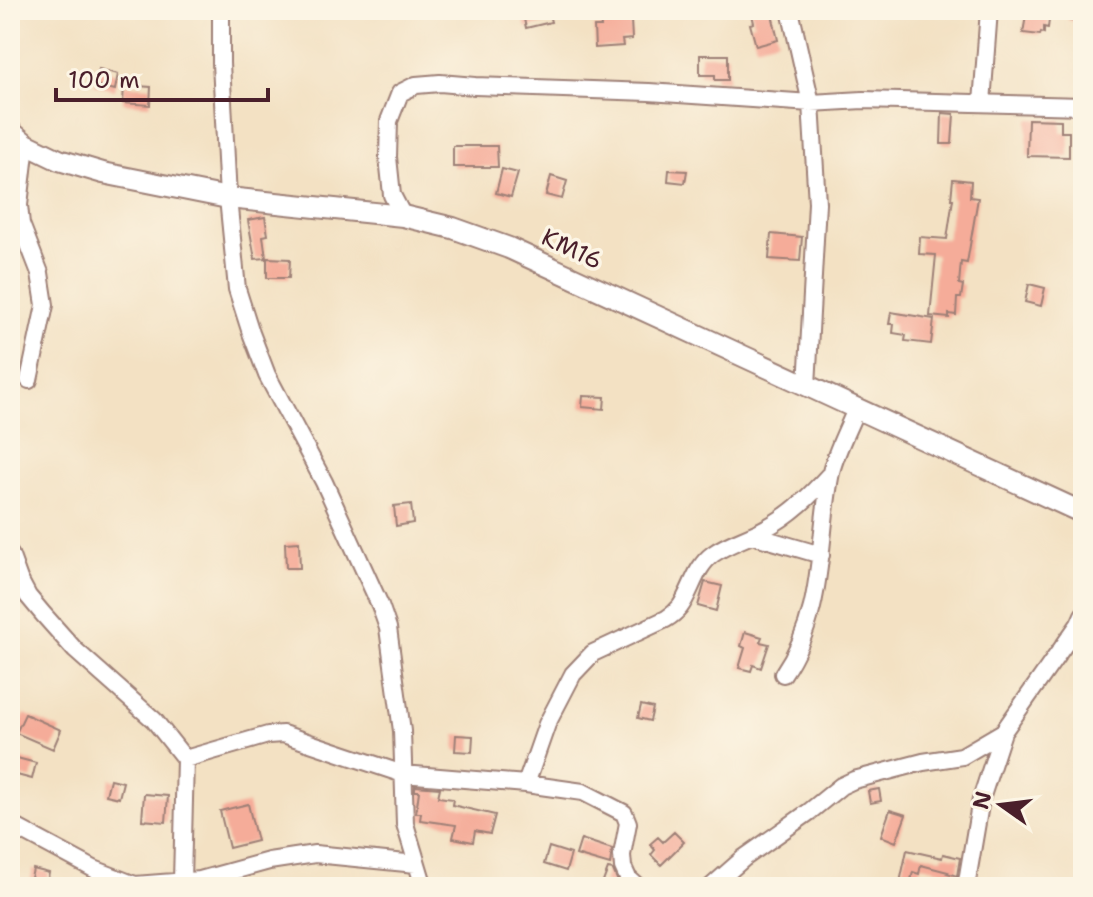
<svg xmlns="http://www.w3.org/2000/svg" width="1093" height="897" viewBox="0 0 1093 897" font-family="'Shantell Sans',sans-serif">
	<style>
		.building { fill: #f5ac99 }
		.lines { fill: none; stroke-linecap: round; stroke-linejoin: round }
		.minor-casing { stroke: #9e8077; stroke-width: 20 }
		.tertiary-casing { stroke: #9e8077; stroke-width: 24 }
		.minor { stroke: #fff; stroke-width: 16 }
		.tertiary { stroke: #fff; stroke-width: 20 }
		.labels { text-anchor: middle; stroke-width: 7; stroke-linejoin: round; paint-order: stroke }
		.street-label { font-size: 24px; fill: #4a1f2b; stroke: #fcf5e5 }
	</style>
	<rect width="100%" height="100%" fill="#fcf5e5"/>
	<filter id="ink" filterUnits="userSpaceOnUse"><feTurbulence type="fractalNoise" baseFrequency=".0125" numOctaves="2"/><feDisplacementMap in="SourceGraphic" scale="16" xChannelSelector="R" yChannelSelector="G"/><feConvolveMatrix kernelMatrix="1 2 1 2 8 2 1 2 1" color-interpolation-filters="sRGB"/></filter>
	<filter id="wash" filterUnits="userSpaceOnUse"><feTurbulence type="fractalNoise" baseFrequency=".006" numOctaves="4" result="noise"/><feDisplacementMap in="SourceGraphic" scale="32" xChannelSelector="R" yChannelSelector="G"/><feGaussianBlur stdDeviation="1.8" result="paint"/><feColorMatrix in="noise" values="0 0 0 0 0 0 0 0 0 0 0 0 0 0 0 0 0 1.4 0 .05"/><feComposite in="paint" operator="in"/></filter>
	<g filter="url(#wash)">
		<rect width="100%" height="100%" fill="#f3e1c3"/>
		<g id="blocks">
			<!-- building -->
			<path class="building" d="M522 10H548L551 22 526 28Z
				M611 10H623L624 21 631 20 632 39 622 40 623 46 595 48 594 27H601L600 16 611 15Z
				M751 10H771L778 40 756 46 750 24 754 23Z
				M1027 10 1050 12 1048 28 1044 27V33L1041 32 1040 35 1023 33Z
				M1070 10H1081L1079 22 1068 20Z
				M700 55H728V80H715V75H700Z
				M99 69 118 74 115 90 95 85Z
				M124 85 151 87 150 105 123 103Z
				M942 113 954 114 952 144H941Z
				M1028 119 1061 120V132H1069V157L1027 156Z
				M453 146H497L498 167H453Z
				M502 169 518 173 511 197 496 193Z
				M669 170 687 171 685 183 668 181Z
				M551 176 567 181 562 199 546 195Z
				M953 179 971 181 970 197 978 198 967 263 961 262 959 284 963 285 961 298H957L956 315 949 314V318L930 316 936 255 919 254 920 237 947 239 953 199H951Z
				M265 217 268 235 263 236 266 258 255 259 248 220Z
				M771 234 802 237 800 261 769 259Z
				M267 258 290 259 289 278H267Z
				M1029 284 1045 288 1041 306 1025 302Z
				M891 312 934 319 931 344 905 341 906 335 893 333 894 324H889Z
				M583 396 605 397 604 409 582 407Z
				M411 504 413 523 396 526 394 506Z
				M299 542 300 568H286L285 543Z
				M705 582 722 586 716 611 698 606Z
				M745 632 762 637 760 642 769 644 761 668 753 665 751 671 739 668 745 648 741 646Z
				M641 705 653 708 650 721 638 718Z
				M25 714 61 730 53 749 16 733Z
				M456 735 473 736 472 752 455 751Z
				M17 758 36 763 32 779 13 774Z
				M110 779 123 782 119 798 106 795Z
				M415 786 440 788 438 797 453 799 452 805 495 815 490 834 475 831 473 842 453 838 456 825 420 820 421 813H416L419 791H415Z
				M879 789 881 801 870 803 868 791Z
				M144 794 168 796 166 822 142 820Z
				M248 804 257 841 229 848 220 811Z
				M890 810 906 815 896 842 881 836Z
				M674 832 684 842 661 865 651 855 655 850 650 844 658 837 663 842Z
				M581 839 612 849 610 865 576 855Z
				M549 847 571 854 566 871 544 864Z
				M907 850 942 858 943 854 960 858 957 876 947 873 948 872 921 865 919 874 913 872 909 887H899Z
				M33 869 49 873 46 887H29Z
				M608 869 613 870 619 884 618 887 603 882Z"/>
		</g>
	</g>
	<g filter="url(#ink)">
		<use href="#blocks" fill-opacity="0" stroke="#9e8077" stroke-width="2"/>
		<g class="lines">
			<!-- minor casing -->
			<g class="minor-casing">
				<path id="minor" d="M221 10V63L228 198 237 289 251 333 267 375 324 482 380 605 388 628 402 731 405 824 424 887
					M790 10 811 103 817 203 807 386
					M982 103 989 10
					M26 144 19 205 21 224 40 273 45 305 29 380
					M403 216 392 195 388 157 389 121 400 93 416 85 440 83 475 86 649 92 811 103 863 100 1083 106
					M752 535 821 555
					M10 554 19 579 28 596 43 614 75 650 154 720 185 759 182 881
					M783 674C826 611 817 543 831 472 836 451 848 429 856 409
					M185 759 268 735 283 734 403 774 526 784 583 792 624 813 628 823 622 855 623 867 628 878 638 887
					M526 784 547 724 573 674 593 653 666 619C671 616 676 612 680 607 692 590 695 567 713 554 728 543 748 538 764 529 791 515 811 495 831 473
					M10 824 94 869 135 885 200 880 269 861 315 854 416 864
					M711 887 744 858 809 812 841 786 854 780 923 762 962 756 1003 732 1079 624 1083 615
					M966 887 981 799 1003 732"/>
			</g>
			<!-- tertiary casing -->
			<g class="tertiary-casing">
				<path id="tertiary" d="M10 131 26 144 59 160 103 173 228 198 403 216 453 228 509 248 1083 513"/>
			</g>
			<!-- minor -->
			<use href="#minor" class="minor"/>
			<!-- tertiary -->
			<use href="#tertiary" class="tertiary"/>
		</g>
	</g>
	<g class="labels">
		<!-- street labels -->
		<g class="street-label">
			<text transform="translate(572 249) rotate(25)" y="8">KM16</text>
		</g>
	</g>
	<!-- margin -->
	<rect width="1093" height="897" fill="none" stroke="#fcf5e5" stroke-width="40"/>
	<!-- north arrow -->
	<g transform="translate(1001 805) rotate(284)" stroke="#fcf5e5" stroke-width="6" paint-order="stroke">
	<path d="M0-6L14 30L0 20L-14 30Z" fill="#4a1f2b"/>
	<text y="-12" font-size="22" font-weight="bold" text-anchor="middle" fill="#4a1f2b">N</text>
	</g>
	<!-- scale -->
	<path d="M56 88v12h212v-12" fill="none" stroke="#4a1f2b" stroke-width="4"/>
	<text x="68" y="88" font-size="24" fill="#4a1f2b" stroke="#fcf5e5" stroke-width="6" paint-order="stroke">100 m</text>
</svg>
